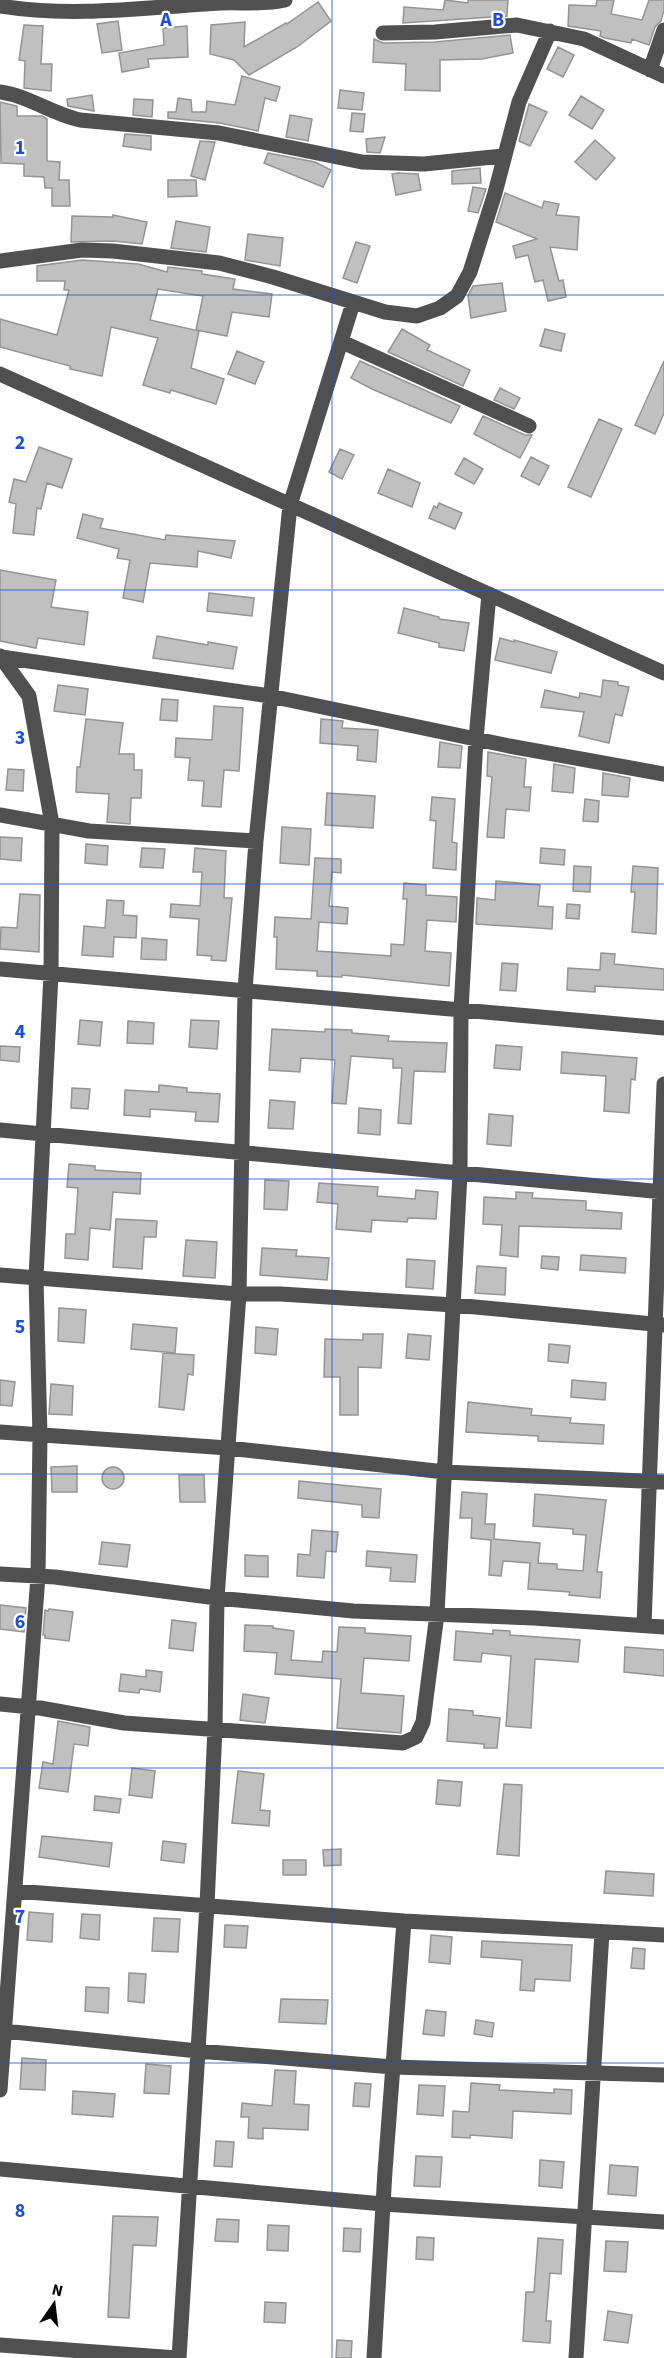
<svg xmlns="http://www.w3.org/2000/svg" width="664" height="2358" viewBox="0 0 664 2358" font-family="'Source Sans 3',sans-serif">
	<style>
		.building { fill: #c0c0c0; stroke: #949494; stroke-width: 1.5 }
		.lines { fill: none; stroke-linecap: round; stroke-linejoin: round }
		.minor { stroke: #505050; stroke-width: 15 }
		.grid { fill: none; stroke: #1d4ed8; stroke-width: 1.5; stroke-opacity: 0.55 }
		.grid-label { font-size: 20px; text-anchor: middle; font-weight: bold; fill: #1d4ed8; stroke: #fff; stroke-width: 4.5; stroke-linejoin: round; paint-order: stroke }
	</style>
	<rect width="100%" height="100%" fill="#fff"/>
	<!-- building -->
	<path class="building" d="M445 0 468 3V0H508L507 16 403 23 404 7 443 10Z
		M597 0H614L611 14 642 20 649 0H664V10L661 21 655 27 649 45 632 39 631 43 605 38 600 36 601 31 568 26 569 5 596 6Z
		M318 2 331 21 297 47 249 75 234 60 210 54 211 25 245 22 244 47 286 23 287 24Z
		M118 21 122 50 102 53 97 24Z
		M24 25 43 26 41 64H52L51 91 24 88 25 61 19 60Z
		M187 26 188 57 148 59 149 67 122 72 119 53 164 45 163 28Z
		M510 35 513 53 482 59 440 60V91L405 90 406 64 373 62 374 39 383 43 435 42Z
		M558 47 574 55 563 77 547 69Z
		M242 76 280 87 276 101 265 98 258 131 220 123 168 118V112H176L178 98 191 100 192 112H206L207 101 235 105Z
		M340 90 364 93 362 110 338 108Z
		M92 95 94 111 68 106 67 99Z
		M581 96 604 110 592 129 569 115Z
		M134 99 153 100 152 117 133 115Z
		M0 102 17 106V116H42L47 119V161L60 162 59 180H69L70 206H52V188H45L44 177 24 176V164L1 163Z
		M529 104 547 112 530 146 519 141Z
		M352 113 365 114 363 132 350 131Z
		M290 115 312 119 308 141 286 137Z
		M125 134 151 136V150L123 146Z
		M385 137 380 153 367 152 366 139Z
		M595 140 615 158 596 180 575 162Z
		M200 141 215 142 205 180 191 176Z
		M268 153 315 162 331 170 323 187 264 163Z
		M480 168 481 183 452 184V171Z
		M398 173 418 174 421 190 396 195 392 174Z
		M168 180H196L197 196 168 197Z
		M473 187 486 189 478 213 468 211Z
		M505 193 542 208 544 201 559 204 556 215 579 217 577 250 550 247 559 281 563 280 566 297 548 301 543 280 535 282 528 255 516 258 513 246 537 239 496 222Z
		M113 215 147 222 142 244 113 241 71 242 72 216 113 217Z
		M176 221 210 227 206 252 171 248Z
		M248 234 283 238 280 266 245 260Z
		M356 242 370 246 357 283 343 278Z
		M82 260 138 264 167 272 168 267 202 271V274L235 279 233 289 272 294 269 317 232 312 227 336 196 330 203 296 158 289 150 320 199 331 191 368 224 379 216 404 171 390 170 393 143 385 158 338 111 327 102 376 70 369V366L0 347V319L57 335 69 290H64L65 281H37V266Z
		M502 283 506 311 471 318 468 296 473 286Z
		M402 329 430 345 427 350 470 370 463 386 388 352Z
		M545 329 565 334 561 351 540 346Z
		M237 351 264 362 255 384 228 374Z
		M360 361 460 406 451 423 372 389 351 378Z
		M664 361V413L655 434 635 425Z
		M500 388 520 398 514 409 494 400Z
		M483 416 525 435H532L520 458 474 434Z
		M599 419 622 429 591 497 568 487Z
		M39 447 72 459 62 488 47 483 41 509 37 508 34 535 13 533 16 504 9 502 14 479 26 482Z
		M340 449 354 455 342 479 329 472Z
		M531 457 549 466 539 485 521 476Z
		M464 458 483 469 474 484 455 474Z
		M388 469 420 483 412 507 378 493Z
		M439 503 462 513 455 529 429 518 434 506 437 508Z
		M83 514 103 519 100 528 165 540 166 535 235 541 231 558 198 551 197 567 150 563 143 602 123 598 130 560 117 558 119 549 77 538Z
		M0 570 56 580 51 607 88 612 84 645 38 638 36 648 0 641Z
		M209 593 254 598 252 616 207 611Z
		M404 608 439 617V619L469 623 464 651 439 647V643L398 633Z
		M157 636 208 645V642L237 647 233 669 153 658Z
		M500 638 514 642V640L557 652 551 673 495 660Z
		M603 680 618 682V685L629 687 622 716 615 714 609 743 579 736 584 712 541 707 545 690 579 698 580 693 601 697Z
		M58 685 88 689 85 715 54 711Z
		M162 699 178 700 177 721 160 720Z
		M214 706 243 708 239 771 224 770 221 807 202 806 204 781 188 780 190 758 175 757 176 738 212 740Z
		M86 719 123 723 119 754H134V770H142L141 798H131L130 824 107 822 109 794 76 792 77 767H80Z
		M321 719 343 721 342 728 378 730 376 762 357 760 358 746 320 743Z
		M440 742 462 746 460 768 438 767Z
		M488 752 526 759 524 787H531L529 811 506 809 504 838 487 837 492 777 487 776Z
		M554 764 575 768 573 793 552 791Z
		M8 769 24 770 23 791 6 790Z
		M603 773 630 778 628 797 602 795Z
		M327 793 375 796 373 828 325 825Z
		M432 797 455 799 452 842 457 843 456 870 433 868 436 821 430 820Z
		M585 799 599 801 598 822 583 821Z
		M282 827 311 829 309 865 280 863Z
		M0 837 22 838 21 861 0 859Z
		M86 844 108 846 107 865 85 863Z
		M142 848 165 849 163 868 140 867Z
		M195 848 226 851 224 898H232L226 961 211 960 212 956 197 955 199 919 170 917 171 904 200 906 202 872H193Z
		M541 848 565 850 564 865 540 863Z
		M315 858 341 859V873L332 872 329 906 348 908 347 924 319 922 317 951 391 956V944L404 945 407 899H403L404 883 426 885V895L457 897 456 922 427 920 425 951 451 953 449 986 342 975V977L317 976V971L276 969 277 937H274L275 917 311 919Z
		M574 866 591 867 590 892 573 891Z
		M633 866 658 868 656 934 632 932 635 892H631Z
		M496 881 540 885 538 906 553 907 552 929 476 924 477 898 495 900Z
		M20 894 40 895 39 952 0 949 1 927 17 928Z
		M107 900 124 901 123 915 137 916 136 938 114 937 113 957 82 955 84 926 105 928Z
		M567 904 580 905 579 919 566 918Z
		M142 938 167 940 166 960 141 959Z
		M601 953 615 954 614 964 664 969V990L595 986V992L567 990 568 968 600 970Z
		M502 963 518 964 516 991 500 990Z
		M80 1020 102 1022 100 1046 78 1044Z
		M191 1020 219 1021 217 1049 189 1047Z
		M128 1021 154 1023 153 1044 127 1043Z
		M272 1029 325 1032V1029L352 1030V1033L389 1036 388 1041 447 1043 445 1072 414 1071 411 1124 398 1123 402 1068H393V1059L351 1056 346 1104 332 1103 335 1060 301 1058 300 1072 269 1070Z
		M496 1045 522 1047 520 1070 494 1068Z
		M0 1046 20 1047 19 1062 0 1060Z
		M562 1052 637 1058 635 1080 631 1079 629 1113 604 1111 606 1076 561 1073Z
		M159 1085 187 1088V1092L220 1094 218 1122 195 1121 196 1112 150 1109V1117L124 1115 125 1090 159 1092Z
		M72 1088 90 1089 88 1109 71 1108Z
		M270 1100 295 1102 293 1129 268 1128Z
		M359 1108 381 1110 380 1135 358 1133Z
		M489 1114 513 1116 511 1146 487 1144Z
		M69 1164 95 1166V1170L141 1173 140 1194 113 1192 110 1230 90 1228 88 1260 65 1258 66 1234H75L78 1188 67 1187Z
		M265 1180 289 1181 287 1210 264 1209Z
		M319 1183 378 1187 377 1196 415 1199 416 1190 438 1192 436 1219 408 1218 407 1222 372 1220 371 1232 336 1229 338 1204 317 1202Z
		M516 1192 533 1193 532 1198 586 1201V1210L622 1213 621 1229 519 1226 518 1257 500 1255 502 1225 483 1224 484 1197 516 1199Z
		M116 1219 157 1221 156 1237H144L142 1269 113 1267Z
		M186 1240 217 1242 215 1278 183 1276Z
		M262 1248 297 1250 296 1256 329 1258 327 1280 260 1275Z
		M581 1255 626 1258 625 1273 580 1270Z
		M542 1256 559 1257 558 1270 541 1268Z
		M407 1259 435 1261 433 1289 406 1287Z
		M477 1266 506 1268 505 1295 475 1293Z
		M59 1308 86 1310 84 1343 58 1341Z
		M133 1324 177 1328 175 1353 131 1349Z
		M256 1327 278 1329 276 1355 255 1353Z
		M363 1334H383L381 1368 358 1367V1415H340V1377H324L325 1339 363 1340Z
		M408 1334 431 1336 429 1360 406 1358Z
		M549 1344 570 1346 568 1363 548 1361Z
		M163 1353 194 1355 193 1375 188 1374 184 1410 159 1407Z
		M0 1380 15 1382 12 1406 0 1405Z
		M572 1380 606 1383 605 1400 571 1397Z
		M51 1384 73 1386 72 1415 49 1414Z
		M468 1402 532 1409 531 1415 571 1418 570 1423 604 1425 603 1444 538 1441V1436L466 1432Z
		M77 1466V1492H52L51 1467Z
		M102 1478a11 11 0 1 1 22 0a11 11 0 1 1-22 0Z
		M179 1475H204L205 1502H180Z
		M299 1481 381 1489 379 1518 362 1517V1505L298 1498Z
		M462 1492 487 1494 485 1524H495L494 1539 540 1543 538 1563 557 1564V1569L583 1571 586 1535 573 1534V1529L533 1526 535 1494 606 1500 597 1572H602L600 1598 569 1595 570 1592 528 1589 530 1563 503 1561 501 1576 489 1575 491 1540 471 1538 472 1518H460Z
		M312 1530 338 1532 336 1552 326 1551 324 1578 297 1576 298 1554 310 1555Z
		M102 1542 130 1545 127 1567 99 1564Z
		M367 1551 417 1555 415 1582 390 1581 391 1568 366 1566Z
		M245 1555 268 1556V1577L245 1576Z
		M0 1605 26 1608 24 1632 0 1629Z
		M49 1609 73 1612 69 1641 45 1638V1635H43L45 1610 48 1611Z
		M172 1620 196 1623 193 1651 169 1648Z
		M245 1625 273 1626V1628L294 1631 291 1660 322 1662 323 1651 337 1652 339 1627 365 1628V1633L411 1636 409 1661 364 1658 361 1693 404 1696 401 1733 337 1728 341 1679 275 1674 277 1653 244 1651Z
		M493 1630 510 1631V1635L580 1640 578 1662 535 1659 531 1728 506 1726 511 1656 482 1653 481 1662 454 1660 456 1631 493 1634Z
		M625 1647 664 1650V1676L624 1672Z
		M146 1670 162 1672 160 1692 140 1689 139 1693 119 1691 121 1674 146 1677Z
		M243 1694 269 1698 265 1723 240 1720Z
		M449 1709 473 1711V1715L500 1718 497 1748H484V1744L447 1741Z
		M58 1721 90 1727 88 1746 74 1744 68 1792 39 1788 43 1762 53 1764Z
		M132 1768 155 1771 152 1798 129 1795Z
		M238 1771 264 1774 260 1810 270 1811 269 1826 232 1823Z
		M438 1780 462 1782 460 1806 436 1804Z
		M504 1784 522 1785 519 1856 497 1854Z
		M95 1796 121 1799 119 1813 94 1810Z
		M42 1836 112 1843 109 1867 39 1857Z
		M163 1841 186 1844 184 1863 161 1860Z
		M341 1849V1865L324 1866 323 1850Z
		M283 1860H306V1875H283Z
		M606 1871 654 1874 653 1896 604 1893Z
		M29 1912 53 1914 52 1942 27 1940Z
		M82 1914 100 1915 99 1940 80 1938Z
		M154 1918 180 1919 178 1952 152 1951Z
		M225 1925 248 1926 246 1948 224 1947Z
		M431 1935 452 1937 450 1964 429 1962Z
		M482 1941 572 1945 570 1981 535 1979 534 1991 520 1990 522 1960 481 1957Z
		M633 1948 645 1949 644 1969 631 1968Z
		M129 1973 146 1974 144 2003 128 2001Z
		M86 1987 109 1988 108 2013 85 2011Z
		M281 1999 328 2000 326 2024 279 2022Z
		M426 2010 446 2012 444 2036 423 2034Z
		M476 2020 494 2023 492 2037 474 2034Z
		M22 2058 46 2060 45 2090 20 2089Z
		M146 2064 171 2066 169 2094 144 2093Z
		M275 2070 296 2071 294 2104 309 2105 308 2130 263 2128V2139L248 2138 249 2117H241L242 2103 272 2106Z
		M355 2083 371 2084 369 2107 353 2106Z
		M471 2083 500 2085 499 2090 554 2093V2089L572 2090 571 2114 513 2111 512 2138 470 2135V2138L452 2137 453 2111 469 2112Z
		M419 2085 445 2086 443 2116 417 2114Z
		M73 2091 115 2094 113 2117 72 2114Z
		M216 2141 234 2142 232 2167 214 2166Z
		M416 2156 442 2157 440 2187 414 2186Z
		M540 2160 564 2162 562 2188 539 2186Z
		M610 2165 638 2167 636 2196 608 2194Z
		M113 2216 158 2217 156 2246 133 2245 129 2318 108 2317Z
		M217 2219 239 2220 238 2242 215 2241Z
		M268 2225 289 2226 288 2251 267 2250Z
		M344 2228 361 2229 360 2252 343 2251Z
		M417 2237 434 2238 433 2260 416 2259Z
		M538 2238 563 2240 561 2274 550 2273 546 2321H551L550 2343 523 2341 526 2292H534Z
		M606 2241 628 2242 626 2272 604 2271Z
		M265 2302 286 2303 285 2323 264 2322Z
		M608 2311 632 2315 628 2343 604 2340Z
		M337 2340 352 2341 351 2358H336Z"/>
	<g class="lines">
		<!-- minor -->
		<path class="minor" d="M0 6C73 18 148 7 221 3 243 2 264 5 285 0
			M383 33 435 32 517 25 584 39 664 76
			M650 70 664 30
			M0 92C29 96 52 114 80 120L219 133 362 162 424 164 503 156
			M0 261 82 250 113 251 219 263 273 277 385 312 417 316 440 308 457 296 470 272 495 193 519 102 550 31
			M342 342 529 426
			M0 374 664 673
			M0 656 29 696 52 824 51 974 36 1278 40 1436 38 1576 0 2090
			M1 657 270 696 509 746 664 774
			M0 815 89 831 256 841
			M0 969 664 1028
			M0 1130 664 1192
			M0 1275 239 1294H281L454 1305 664 1325
			M0 1432 228 1448 445 1472 664 1482
			M0 1574 55 1577 217 1598 353 1611 534 1618 664 1627
			M644 1626 664 1084
			M0 1704 40 1708 124 1723 403 1743 416 1737 423 1722 437 1614 460 1173 461 1010 476 739 489 594
			M15 1891 404 1921 664 1935
			M4 2031 198 2051 393 2067 664 2075
			M0 2169 383 2204 664 2222
			M0 2345 177 2358
			M179 2358 207 1905 215 1728 217 1598 239 1294 245 991 256 841 290 505 353 303
			M374 2358 385 2171 404 1921
			M576 2358 602 1932"/>
	</g>
	<!-- grid -->
	<path class="grid" d="M332 0V2358M0 295H664M0 590H664M0 884H664M0 1179H664M0 1474H664M0 1768H664M0 2063H664"/>
	<g class="grid-label">
		<text x="166" y="26">A</text>
		<text x="498" y="26">B</text>
		<text x="20" y="154">1</text>
		<text x="20" y="449">2</text>
		<text x="20" y="744">3</text>
		<text x="20" y="1038">4</text>
		<text x="20" y="1333">5</text>
		<text x="20" y="1628">6</text>
		<text x="20" y="1923">7</text>
		<text x="20" y="2217">8</text>
	</g>
	<!-- north arrow -->
	<g transform="translate(54 2304) rotate(14)" stroke="#ffffff" stroke-width="4.5" paint-order="stroke">
	<path d="M0-4.5L10 22L0 15L-10 22Z" fill="#000000"/>
	<text y="-9" font-size="16" font-weight="bold" text-anchor="middle" fill="#000000">N</text>
	</g>
</svg>
